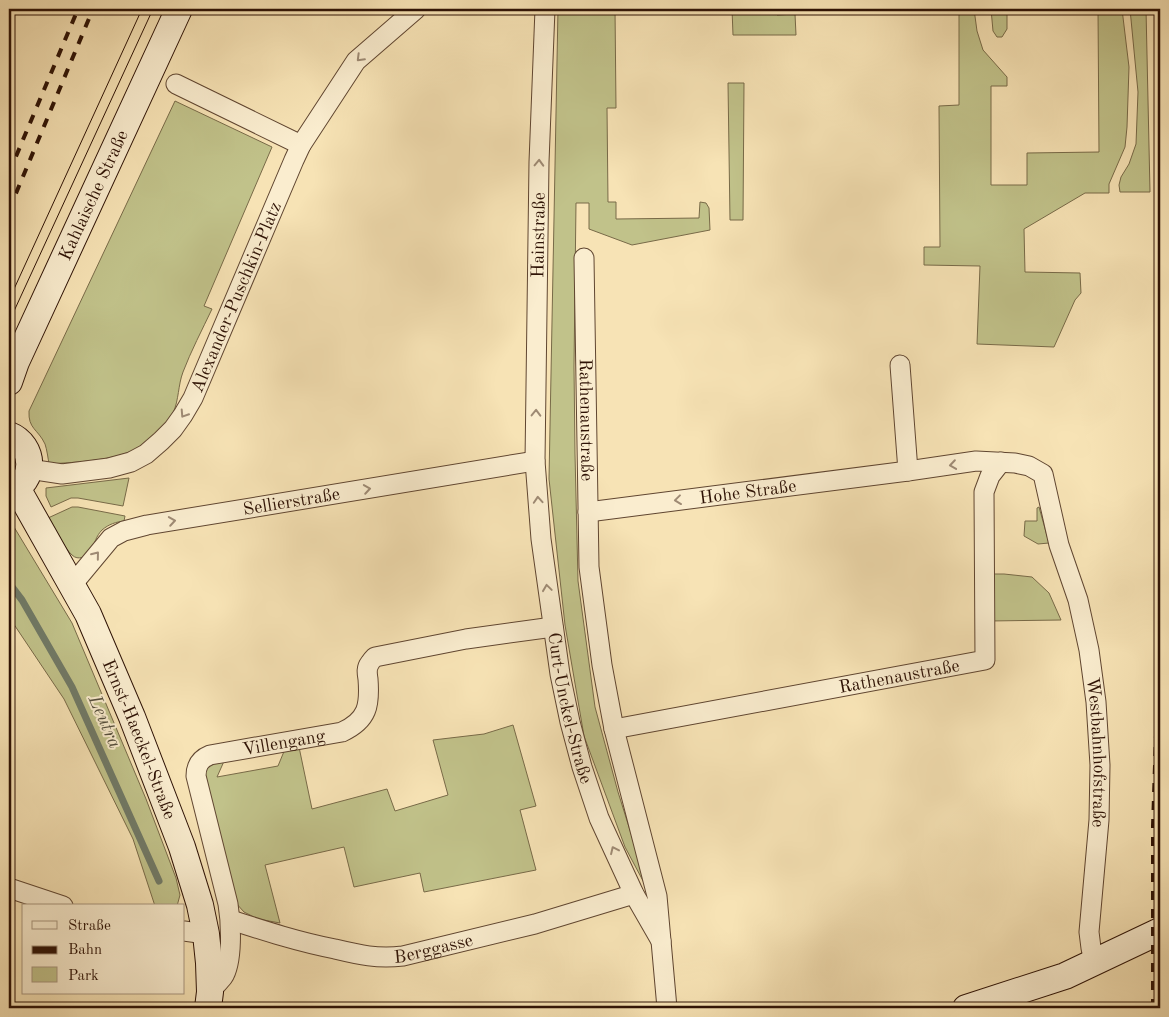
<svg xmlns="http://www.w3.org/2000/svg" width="1169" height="1017" viewBox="0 0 1169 1017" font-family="'Old Standard TT',serif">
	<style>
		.green { fill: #c1c28a; stroke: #786a48 }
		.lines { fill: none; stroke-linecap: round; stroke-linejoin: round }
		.stream { stroke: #717a67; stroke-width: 7 }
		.street-casing { stroke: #604631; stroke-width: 21 }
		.secondary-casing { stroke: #2e1205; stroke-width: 28 }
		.street { stroke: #faedcf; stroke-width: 19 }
		.secondary { stroke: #faedcf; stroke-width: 26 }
		.tram { stroke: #2e1205; stroke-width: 1 }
		.rail { stroke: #2e1205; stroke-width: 4; stroke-dasharray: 9 9; stroke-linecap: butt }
		.oneway { stroke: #9e8a74 }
		.labels { text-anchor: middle; stroke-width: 4; stroke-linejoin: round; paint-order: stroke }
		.street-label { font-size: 18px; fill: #2e1205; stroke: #faedcf }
		.water-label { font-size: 19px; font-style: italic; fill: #554f3e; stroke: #faedcf }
	</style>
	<rect width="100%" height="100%" fill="#f7e3b5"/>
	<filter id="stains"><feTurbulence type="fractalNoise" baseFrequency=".004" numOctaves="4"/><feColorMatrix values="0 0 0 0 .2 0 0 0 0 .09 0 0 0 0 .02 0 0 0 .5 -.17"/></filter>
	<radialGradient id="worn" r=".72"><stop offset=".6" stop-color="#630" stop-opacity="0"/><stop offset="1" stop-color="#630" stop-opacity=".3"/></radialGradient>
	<!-- green -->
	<path class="green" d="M558 9H615L616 108H607L608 202H616V219L699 218 700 202 706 203 709 208 710 230 632 245 589 229V203H576L574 367 575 454 578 581 595 707 618 792 650 894 625 847 584 736 565 625 549 479Z
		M732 9H777V15L795 14 796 35H733Z
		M959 9H974L977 31 983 50 1007 77V86H991V185H1027V153L1099 152 1098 9H1122L1129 67 1127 127 1125 147 1109 184V193H1085L1024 229 1025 272 1080 273 1081 293 1075 300 1054 347 977 344 980 266 924 265V247H940L939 106 959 105Z
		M991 9H1007V29L1002 37H997L993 31Z
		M1130 9H1146L1150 192H1120L1119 185 1121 177 1129 164 1136 144 1138 92Z
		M728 83H744L743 220H730Z
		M175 101 272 147 204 306 212 309C202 330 191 351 183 372 178 385 179 400 173 413 169 421 164 428 157 434 152 438 148 443 142 446 117 461 77 462 49 464 48 458 47 450 45 444 38 429 28 429 29 411Z
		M129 478 123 506 78 498H71L51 507 46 496V488Z
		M72 507H78L125 516 124 521C116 522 109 524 102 530 96 536 95 543 91 550 87 557 78 561 72 555 65 549 54 527 48 518Z
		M1039 507 1049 543 1038 544 1024 536 1025 521H1037V508Z
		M9 523 14 527 72 623 146 799 176 878 180 895 177 906H155L133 839 64 699 9 617Z
		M989 574H1004L1032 577 1049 593 1061 620 989 621Z
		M513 725 536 806 520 810 536 870 424 892 420 873 354 887 344 847 265 865 280 923 258 919 244 912 235 902 202 775 209 762 225 759 217 777 278 766 285 749 299 747 312 809 387 789 395 811 448 795 433 740 484 734Z"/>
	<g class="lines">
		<!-- stream -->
		<path class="stream" d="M9 583 22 600 72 687 159 881"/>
		<!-- street casing -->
		<g class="street-casing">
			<g id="street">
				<path id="s1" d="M545 9 539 162 535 461 541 539 560 674 570 722 582 767 599 818 634 894 661 941"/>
				<path d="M176 84 301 145"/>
				<path id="s2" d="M584 258 589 567 602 665 614 729 657 896 667 1008"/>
				<path d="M900 365 908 471"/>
				<path id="s3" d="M29 469 62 474 109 468 131 462 146 454 161 441 173 429 183 415 193 398 294 160 301 145 356 61 416 9"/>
				<path id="s4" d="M588 512 908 471 976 461 1015 463 1029 466 1043 474 1059 545 1078 600 1089 650 1096 702 1100 765 1099 820 1089 932 1091 948 1094 963"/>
				<path id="s5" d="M72 585 111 538 124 531 147 525 535 461"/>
				<path id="s6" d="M614 729 985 660 984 492 990 476 1001 462"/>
				<path d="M9 888 63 906"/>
				<path id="s7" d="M231 920C265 931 299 942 335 949 360 955 377 959 403 956L535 924 634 894"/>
				<path d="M184 931 206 934"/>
				<path id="s8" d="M210 992C214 987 219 982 223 977 233 962 231 922 228 904L196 776C196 765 200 759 210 755L342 732C368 720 370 705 368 679 367 673 366 668 370 663 370 662 374 658 375 657L466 639 553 627"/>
			</g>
		</g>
		<!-- secondary casing -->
		<g class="secondary-casing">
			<g id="secondary">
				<path id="s9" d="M9 382 16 362 179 9"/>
				<path d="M9 435C35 445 37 483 9 491"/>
				<path id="s10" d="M17 488 88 614 132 717 182 847 200 905 206 934 209 963 210 992 208 1008"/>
				<path d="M966 1008 1065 976 1160 931"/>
			</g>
		</g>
		<!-- street -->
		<use href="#street" class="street"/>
		<!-- secondary -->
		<use href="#secondary" class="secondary"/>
		<!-- tram -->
		<path class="tram" d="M9 300 142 9
			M9 322 153 9"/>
		<!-- rail -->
		<path class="rail" d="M9 173 78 9
			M9 210 93 9
			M1153 1008V826L1160 615"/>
	</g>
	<!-- one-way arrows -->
	<defs><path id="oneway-chevron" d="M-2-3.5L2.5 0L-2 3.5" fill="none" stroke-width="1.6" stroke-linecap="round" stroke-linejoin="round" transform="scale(1.25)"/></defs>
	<g class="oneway">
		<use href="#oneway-chevron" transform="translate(360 58) rotate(135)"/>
		<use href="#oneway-chevron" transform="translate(539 163) rotate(-88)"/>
		<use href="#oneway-chevron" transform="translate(536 413) rotate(-89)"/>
		<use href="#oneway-chevron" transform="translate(184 414) rotate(123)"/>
		<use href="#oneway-chevron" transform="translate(953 465) rotate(172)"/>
		<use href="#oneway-chevron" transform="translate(367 489) rotate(-9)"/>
		<use href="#oneway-chevron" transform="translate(538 500) rotate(-94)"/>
		<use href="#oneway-chevron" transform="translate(678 500) rotate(173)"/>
		<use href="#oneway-chevron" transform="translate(172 521) rotate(-9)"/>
		<use href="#oneway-chevron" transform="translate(96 555) rotate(-51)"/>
		<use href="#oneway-chevron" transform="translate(547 588) rotate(-98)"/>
		<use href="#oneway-chevron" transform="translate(614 850) rotate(-115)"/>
	</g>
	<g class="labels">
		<!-- street labels -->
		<g class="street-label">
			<text dy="6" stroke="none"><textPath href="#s9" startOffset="205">Kahlaische Straße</textPath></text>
			<text transform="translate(538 235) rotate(-89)" y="6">Hainstraße</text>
			<text dy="6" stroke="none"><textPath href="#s3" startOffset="304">Alexander-Puschkin-Platz</textPath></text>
			<text dy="6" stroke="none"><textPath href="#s2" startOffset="162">Rathenaustraße</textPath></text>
			<text dy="6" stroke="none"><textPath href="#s4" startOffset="161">Hohe Straße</textPath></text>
			<text dy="6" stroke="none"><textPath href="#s5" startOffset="246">Sellierstraße</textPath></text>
			<text dy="6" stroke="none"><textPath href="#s6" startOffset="290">Rathenaustraße</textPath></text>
			<text dy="6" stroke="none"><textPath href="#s1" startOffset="702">Curt-Unckel-Straße</textPath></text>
			<text dy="6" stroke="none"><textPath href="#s10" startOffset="280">Ernst-Haeckel-Straße</textPath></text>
			<text dy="6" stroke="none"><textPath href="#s8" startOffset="328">Villengang</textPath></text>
			<text dy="6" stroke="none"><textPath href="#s4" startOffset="746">Westbahnhofstraße</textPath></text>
			<text dy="6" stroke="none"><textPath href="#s7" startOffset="208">Berggasse</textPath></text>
		</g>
		<!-- water labels -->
		<g class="water-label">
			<text transform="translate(106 721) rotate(66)" y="7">Leutra</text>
		</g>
	</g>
	<!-- margin -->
	<rect width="1169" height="1017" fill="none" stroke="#f7e3b5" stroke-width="30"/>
	<rect x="10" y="10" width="1149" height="997" fill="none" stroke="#2e1205" stroke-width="2.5"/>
	<rect x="15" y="15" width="1139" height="987" fill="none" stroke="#2e1205"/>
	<!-- legend -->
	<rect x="22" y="904" width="162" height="90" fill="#faedcf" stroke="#a8957e"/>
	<rect x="32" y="921" width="25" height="8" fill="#faedcf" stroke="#a8957e"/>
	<text x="68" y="930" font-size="15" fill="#2e1205">Straße</text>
	<rect x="32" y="946" width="25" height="8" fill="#2e1205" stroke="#a8957e"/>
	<text x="68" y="954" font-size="15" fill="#2e1205">Bahn</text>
	<rect x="32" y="967" width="25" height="15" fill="#c1c28a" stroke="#a8957e"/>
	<text x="68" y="980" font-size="15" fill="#2e1205">Park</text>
	<rect width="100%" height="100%" filter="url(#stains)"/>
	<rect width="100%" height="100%" fill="url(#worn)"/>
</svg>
